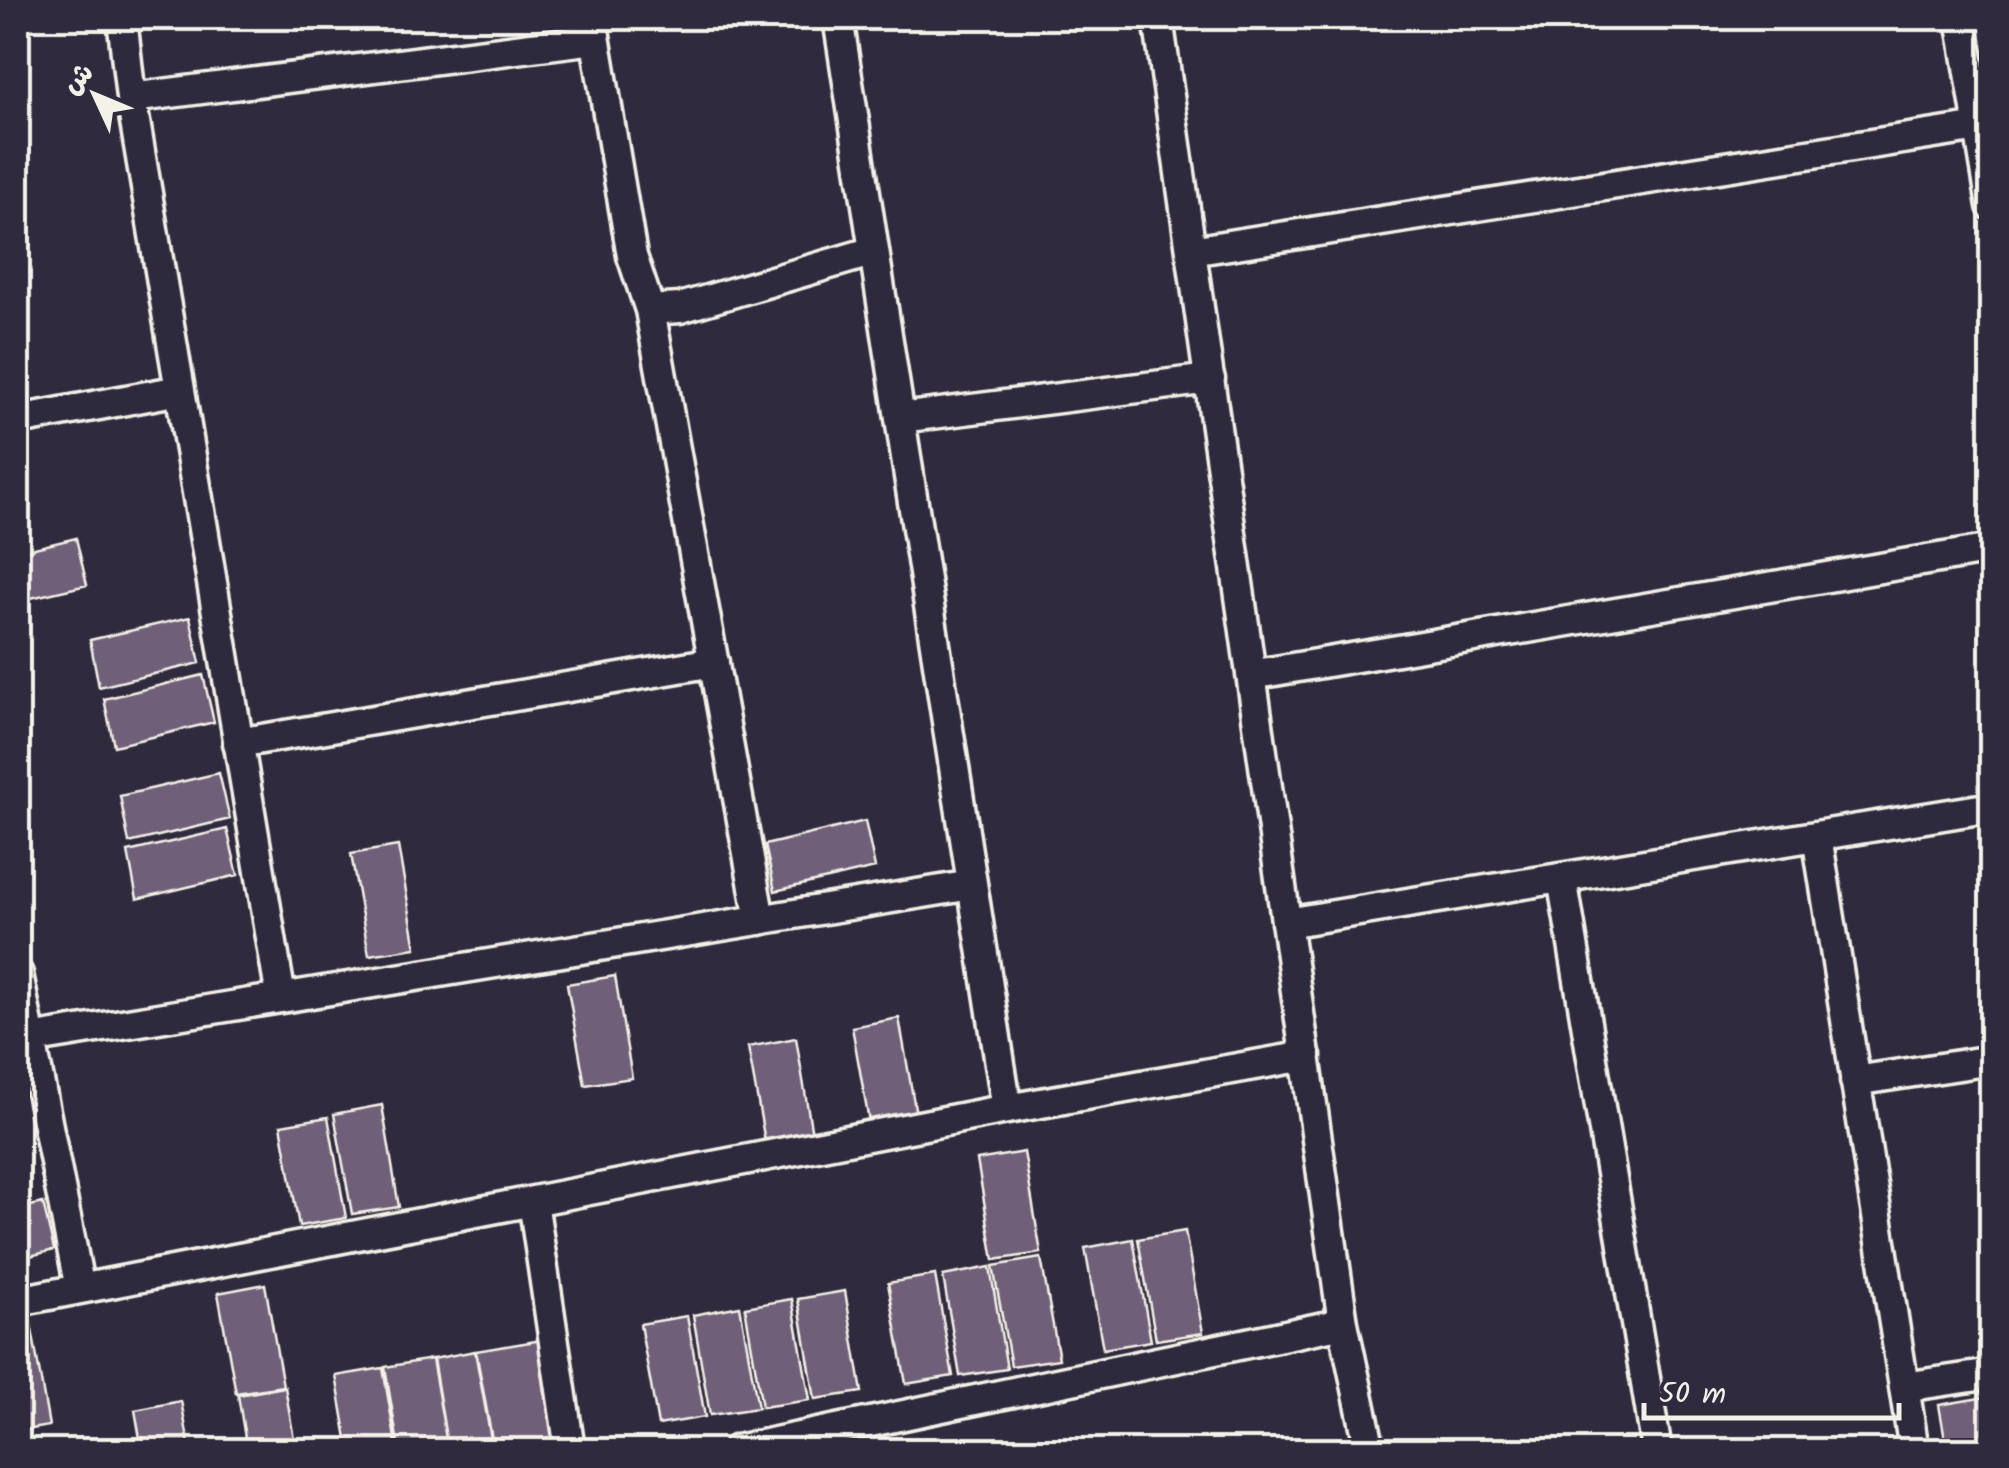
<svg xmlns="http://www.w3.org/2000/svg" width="2009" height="1468" viewBox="0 0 2009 1468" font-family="Kalam,'Playpen Sans Arabic',sans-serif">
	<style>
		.building { fill: #6f5e78; stroke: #f4f1e8; stroke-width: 2.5 }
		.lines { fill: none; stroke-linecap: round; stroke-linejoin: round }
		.street-casing { stroke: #f4f1e8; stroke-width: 35 }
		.street { stroke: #2f2a3d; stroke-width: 28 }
	</style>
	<rect width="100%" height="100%" fill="#2f2a3d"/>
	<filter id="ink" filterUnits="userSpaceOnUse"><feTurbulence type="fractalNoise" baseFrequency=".01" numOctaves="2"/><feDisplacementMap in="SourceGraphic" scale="20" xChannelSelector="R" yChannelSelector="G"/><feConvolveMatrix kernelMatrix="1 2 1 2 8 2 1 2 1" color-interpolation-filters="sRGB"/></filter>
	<g filter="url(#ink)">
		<!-- building -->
		<path class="building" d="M76 538 87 585 18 601V552Z
			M190 617 200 663 99 687 90 640Z
			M203 675 214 722 114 746 104 699Z
			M219 773 230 819 129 843 120 796Z
			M865 821 875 868 775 891 765 845Z
			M227 829 238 875 137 899 128 852Z
			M398 846 416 948 369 955 351 854Z
			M615 976 632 1078 585 1085 567 984Z
			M899 1018 917 1120 870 1127 852 1027Z
			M796 1038 813 1140 766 1147 748 1047Z
			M382 1105 399 1207 352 1214 334 1114Z
			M328 1117 346 1218 299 1226 281 1125Z
			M1024 1152 1041 1253 994 1260 977 1160Z
			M43 1203 54 1250 18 1259V1209Z
			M1185 1231 1203 1333 1156 1340 1138 1239Z
			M1133 1239 1151 1341 1103 1349 1085 1248Z
			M1041 1258 1059 1359 1011 1366 993 1266Z
			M990 1267 1007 1369 960 1376 943 1276Z
			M935 1275 953 1376 906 1384 888 1283Z
			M265 1284 283 1386 236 1393 218 1293Z
			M845 1291 862 1392 815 1399 798 1299Z
			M792 1299 810 1400 762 1407 745 1307Z
			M740 1306 758 1408 710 1415 693 1315Z
			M687 1316 705 1417 658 1425 640 1324Z
			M31 1324 49 1426 18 1431V1327Z
			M542 1340 560 1443 494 1450 476 1351Z
			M475 1351 493 1450H448L433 1359Z
			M432 1359 448 1450H399L385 1367Z
			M383 1368 397 1450H349L336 1376Z
			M285 1387 296 1450H247L238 1395Z
			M1986 1397 1992 1450H1947L1939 1405Z
			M181 1401 190 1450H142L135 1410Z"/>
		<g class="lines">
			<!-- street casing -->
			<g class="street-casing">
				<path id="street" d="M592 18 632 256 650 310 680 308 874 251
					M838 18 1007 1109
					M1158 18 1343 1323
					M1961 18 1992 206
					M131 98 595 39
					M1191 251 1979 127
					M650 310 760 920
					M180 390 281 998
					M900 418 1210 379
					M18 420 180 390 131 98 122 18
					M1251 675 1992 549
					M238 743 714 662
					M1817 836 1914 1450
					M1562 878 1657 1450
					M1286 923 1992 807
					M18 974 80 1289
					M30 1039 972 885
					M1855 1081 1992 1060
					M533 1201 570 1450
					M18 1301 1007 1109 1306 1056
					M1904 1387 1992 1374
					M737 1450 1343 1323 1370 1450"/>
			</g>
			<!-- street -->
			<use href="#street" class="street"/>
		</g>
	</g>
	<!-- margin -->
	<rect width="2009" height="1468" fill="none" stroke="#2f2a3d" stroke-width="60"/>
	<rect x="30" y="30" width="1949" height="1408" fill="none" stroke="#f4f1e8" stroke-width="4" filter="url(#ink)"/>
	<!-- north arrow -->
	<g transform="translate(95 95) rotate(314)" stroke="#2f2a3d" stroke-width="8" paint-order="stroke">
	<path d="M0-8L18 38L0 25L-18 38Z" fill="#f4f1e8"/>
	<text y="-15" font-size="28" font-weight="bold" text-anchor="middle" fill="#f4f1e8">ش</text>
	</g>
	<!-- scale -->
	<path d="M1644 1403v15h255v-15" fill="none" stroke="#f4f1e8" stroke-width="5"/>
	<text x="1659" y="1403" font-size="30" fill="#f4f1e8" stroke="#2f2a3d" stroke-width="8" paint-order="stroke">50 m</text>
</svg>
